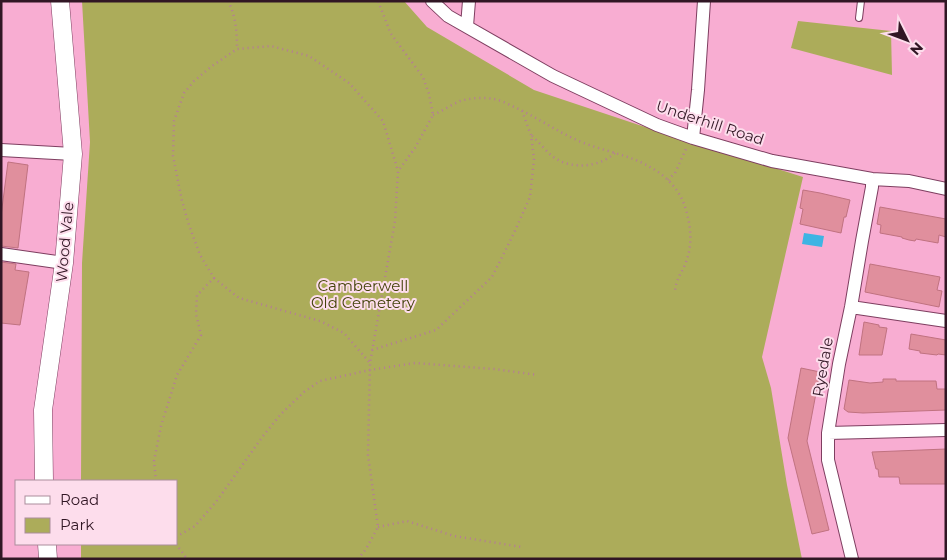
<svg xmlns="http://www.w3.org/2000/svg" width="947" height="560" viewBox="0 0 947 560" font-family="Montserrat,sans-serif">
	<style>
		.green { fill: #acac5a }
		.water { fill: #3eb4e3 }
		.building { fill: #e08f9d; stroke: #c07280 }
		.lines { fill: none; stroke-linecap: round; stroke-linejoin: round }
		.lane-casing { stroke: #7e3e60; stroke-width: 8 }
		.street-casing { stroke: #7e3e60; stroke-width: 14 }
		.secondary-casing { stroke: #7e3e60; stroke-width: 19 }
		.path { stroke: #b67b99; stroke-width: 2.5; stroke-dasharray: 1 4; stroke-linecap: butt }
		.lane { stroke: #fff; stroke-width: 6 }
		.street { stroke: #fff; stroke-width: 12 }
		.secondary { stroke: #fff; stroke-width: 18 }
		.labels { text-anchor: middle; stroke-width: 4; stroke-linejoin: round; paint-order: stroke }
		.street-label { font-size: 15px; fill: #311624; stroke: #fdddec }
		.park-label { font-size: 15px; fill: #44430b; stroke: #fdddec }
	</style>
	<rect width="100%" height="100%" fill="#f8add2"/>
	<!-- green -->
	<path class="green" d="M82 1H404L427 27 534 90 639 125 803 177 762 357 771 388 787 485 802 559H81V544H176V481H81L82 263 90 142Z
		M798 21 891 31 892 75 791 48Z"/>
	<!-- water -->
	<path class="water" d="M804 233 824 236 822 247 802 244Z"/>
	<!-- building -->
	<path class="building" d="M8 162 28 165 18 248 1 246V216Z
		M803 190 820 193 850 200 846 217H844L841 233 800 224 803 209 800 208Z
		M880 207 946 219V237L939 235 938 243 916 239 915 241 909 240 902 238V237L880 233 881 225 877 224Z
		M1 262 16 264 15 270 29 272 20 325 1 323Z
		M870 264 940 277 937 290 942 291 939 307 865 292Z
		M864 322 879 325V327L887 328 882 355H859Z
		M911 334 946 340V355L938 354 937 355 920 353V351L909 349Z
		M801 368 820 372 807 441 829 530 812 534 788 438Z
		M883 379H896V381H936L937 389H946V410L863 413 848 412 844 409 849 380 870 383 883 382Z
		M946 449V484H900L899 477H879L878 469H876L872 452Z"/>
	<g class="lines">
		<!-- lane casing -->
		<g class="lane-casing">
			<path id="lane" d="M859 18 861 1"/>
		</g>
		<!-- street casing -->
		<g class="street-casing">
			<path id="street" d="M432 1 448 16 553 76 657 125 693 138 772 161 872 179 909 181 946 189
				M467 26 469 1
				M693 138 698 90 704 1
				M1 150 73 154
				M1 254 64 263
				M851 307 946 321
				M828 433 946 430
				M852 559 828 460V433L839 364 851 307 862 241 872 187V179"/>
		</g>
		<!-- secondary casing -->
		<g class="secondary-casing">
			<path id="secondary" d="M44 481 43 410 64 263 73 154 60 1
				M47 544 48 559"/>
		</g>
		<!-- path -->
		<path class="path" d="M228 1C236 16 237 32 237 49
			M433 115C442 111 451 105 460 101 470 98 484 97 494 99 500 100 506 103 512 106 535 116 556 131 579 141 602 151 628 154 650 167 663 174 675 185 682 199 690 218 694 242 686 262 682 273 675 280 675 293
			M532 136C539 142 545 150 552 156 570 170 598 168 615 153
			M668 180 675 173 686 149
			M214 278 239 298 320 321 344 333 370 363
			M372 350 436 330 492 277 514 233 530 197 534 159 531 135 522 111
			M156 481 154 461 161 426 177 375 201 335 196 314 197 295 214 278 200 255 189 225 182 201 173 156 174 121 184 93 194 81 212 66 237 49 271 46 309 56 349 83 383 121 398 171
			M378 527 407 521 454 536 522 547
			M176 537 195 526 216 502 263 436 281 414 304 392 320 381 370 370 415 363 494 369 538 375
			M176 544 187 559
			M358 559 366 549 378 527 368 455 370 363 395 221 398 171 415 148 433 115 429 94 423 77 391 34 378 1"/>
		<!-- lane -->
		<use href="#lane" class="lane"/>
		<!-- street -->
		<use href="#street" class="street"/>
		<!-- secondary -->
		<use href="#secondary" class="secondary"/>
	</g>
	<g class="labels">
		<!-- street labels -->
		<g class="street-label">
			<text transform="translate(710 123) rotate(18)" y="5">Underhill Road</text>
			<text transform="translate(65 242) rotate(-85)" y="5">Wood Vale</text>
			<text transform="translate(823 367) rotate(-80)" y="5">Ryedale</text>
		</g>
		<!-- park labels -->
		<g class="park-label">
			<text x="363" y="291">Camberwell<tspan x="363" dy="17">Old Cemetery</tspan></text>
		</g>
	</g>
	<!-- border -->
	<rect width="947" height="560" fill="none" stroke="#311624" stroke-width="5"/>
	<!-- legend -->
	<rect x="15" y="480" width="162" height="65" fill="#fdddec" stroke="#ab8d9c"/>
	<rect x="25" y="496" width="25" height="8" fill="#ffffff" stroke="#ab8d9c"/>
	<text x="60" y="505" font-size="15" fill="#311624">Road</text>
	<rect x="25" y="518" width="25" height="15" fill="#acac5a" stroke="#ab8d9c"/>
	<text x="60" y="530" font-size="15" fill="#311624">Park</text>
	<!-- north arrow -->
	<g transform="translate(907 40) rotate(132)" stroke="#fdddec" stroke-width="4" paint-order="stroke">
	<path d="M0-4L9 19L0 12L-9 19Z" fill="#311624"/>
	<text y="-8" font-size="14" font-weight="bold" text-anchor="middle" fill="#311624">N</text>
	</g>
</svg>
